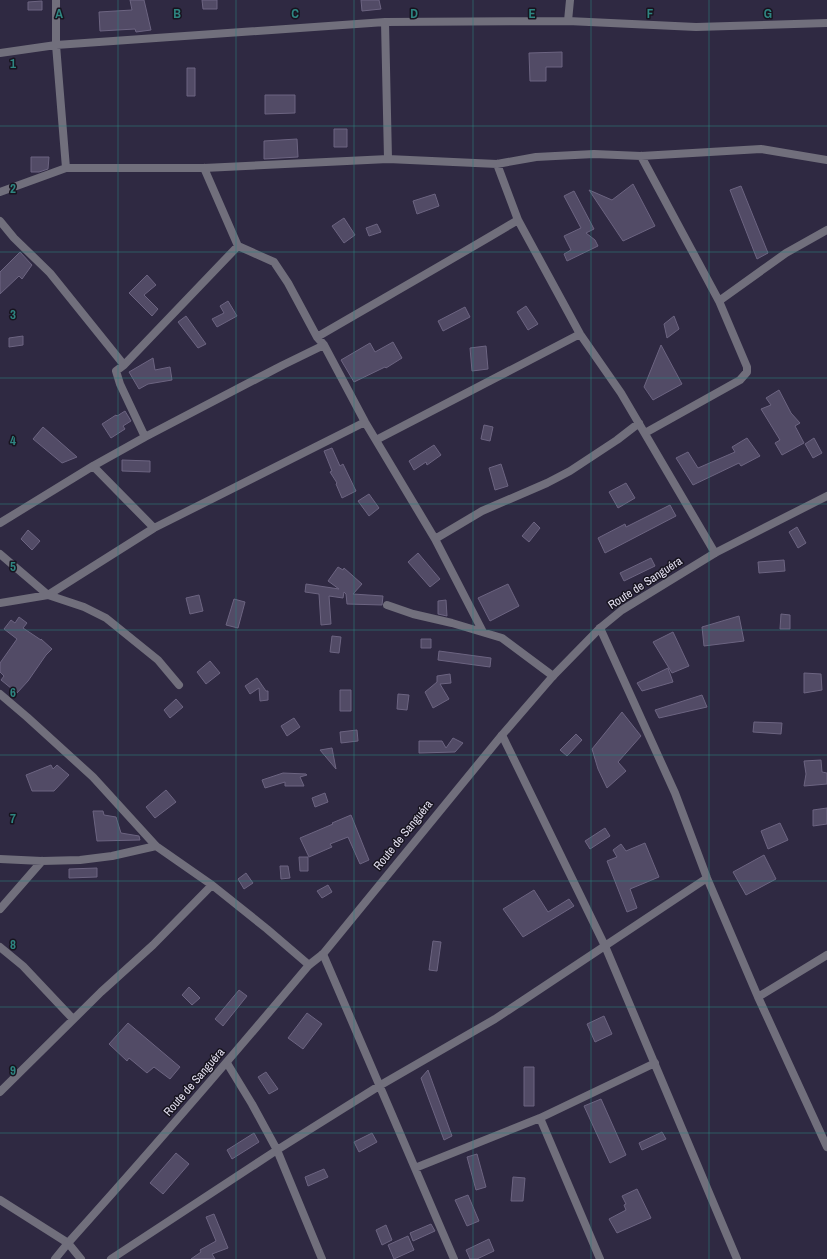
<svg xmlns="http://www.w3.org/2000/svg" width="827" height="1259" viewBox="0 0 827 1259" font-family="'Archivo Narrow',sans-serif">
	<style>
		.building { fill: #524b66; stroke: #6c6481 }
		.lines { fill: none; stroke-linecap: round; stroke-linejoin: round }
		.minor { stroke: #716f7c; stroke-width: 8 }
		.tertiary { stroke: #716f7c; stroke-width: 8 }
		.grid { fill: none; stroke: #2e8581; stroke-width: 1; stroke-opacity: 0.55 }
		.labels { text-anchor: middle; stroke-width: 3; stroke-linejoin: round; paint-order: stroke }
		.street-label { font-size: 12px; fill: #e1ddee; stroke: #17141f }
		.grid-label { font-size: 13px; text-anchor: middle; font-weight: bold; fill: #2e8581; stroke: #17141f; stroke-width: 3; stroke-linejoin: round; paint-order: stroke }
	</style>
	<rect width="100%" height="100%" fill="#2f2942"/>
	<!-- building -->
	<path class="building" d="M130 0H144L151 30 136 32 135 29 100 31 99 12 132 10Z
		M202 0H217V9H203Z
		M361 0H379L381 9 362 11Z
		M42 1V10H28V2Z
		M562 52V67H546V81H530L529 53Z
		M187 68H195V96H187Z
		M265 95H295V113L265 114Z
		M334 129H347V147H334Z
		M297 139 298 157 264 159V141Z
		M31 157H49L48 169 39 172H31Z
		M633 184 655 226 623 241 589 190 612 200Z
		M741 186 768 253 757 259 730 190Z
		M574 191 594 229 586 233 595 240 598 246 567 261 564 254 571 250 564 236 581 228 564 196Z
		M435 194 439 206 417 214 413 201Z
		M344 218 355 235 344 243 332 226Z
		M377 224 381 232 369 236 366 228Z
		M20 252 32 265 22 279 19 276 0 294V272Z
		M147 275 156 285 144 295 158 309 152 316 129 293Z
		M228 301 237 316 217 327 212 319 224 313 220 306Z
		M526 306 538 324 528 330 517 312Z
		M465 307 470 317 443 331 438 321Z
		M186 316 206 344 198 348 178 322Z
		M674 316 679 329 667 338 664 324Z
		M23 336V345L9 347V338Z
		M393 342 402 358 386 368 385 367 354 382 341 360 370 343 375 352Z
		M661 345 682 384 653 400 644 387Z
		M486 346 488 369 472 371 470 348Z
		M153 358 155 370 170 367 172 380 148 384 139 389 129 372Z
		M779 390 791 413 800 423 795 426 804 443 782 455 775 443 780 440 761 409 771 405 766 398Z
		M125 411 131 421 123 426 125 429 111 438 102 424 116 415 117 416Z
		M484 425 493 427 490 441 481 439Z
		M43 427 77 457 62 463 33 439Z
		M747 438 760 456 741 466 739 463 693 485 676 458 688 452 698 468 735 452 732 447Z
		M814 438 822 453 813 458 805 444Z
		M434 445 441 455 427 465 426 462 414 470 409 461Z
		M332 448 340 466 343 464 356 491 342 498 336 484 337 483 330 472 332 471 324 451Z
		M122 460 150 461V472L122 471Z
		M501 464 508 486 495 490 489 468Z
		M626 483 635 498 618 508 609 492Z
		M369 494 379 508 369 516 358 501Z
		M670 505 676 516 605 553 598 538 625 524 626 527Z
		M534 522 540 528 529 542 522 536Z
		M797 527 806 543 798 548 789 532Z
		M28 530 40 541 32 550 21 539Z
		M418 553 440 579 430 587 408 562Z
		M651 558 655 566 624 581 620 573Z
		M784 560 785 571 759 573 758 562Z
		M338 567 343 570 344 568 362 584 353 594 383 596 382 605 347 604 346 594 344 592 343 598 329 596 331 624 321 625 319 594 305 592 306 584 339 589 328 581Z
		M508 584 519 606 490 621 478 598Z
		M199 595 203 611 190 614 186 598Z
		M234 599 245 602 238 628 226 625Z
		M446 600 447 616 438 614V601Z
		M781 614 790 615V629H780Z
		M739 616 744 641 704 646 702 627Z
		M19 617 27 623 23 628 41 640V639L52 649 46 655 28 681 17 693 1 680 4 676 0 672V663L17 639 4 629 11 620 15 623Z
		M673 632 689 666 672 673 653 642Z
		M332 636 341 637 339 653 330 652Z
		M421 639H431V648H421Z
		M439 651 491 658 490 667 438 660Z
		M210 661 220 673 206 684 197 672Z
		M668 668 673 682 642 691 637 683Z
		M804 673 821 674 822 690 804 693Z
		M450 674 451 683 440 684 449 699 433 708 425 692 437 682V676Z
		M257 678 266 691H268V700L260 701 259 688 250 694 245 686Z
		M340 690H351V711H340Z
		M398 694 409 695 407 710 397 709Z
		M702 695 707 707 659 718 655 710Z
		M176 699 183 707 170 718 164 710Z
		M622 712 641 736 618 762 626 771 607 788 598 769 592 749Z
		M294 718 300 727 287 736 281 726Z
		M754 722 782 723 781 734 753 732Z
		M357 730 358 741 341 743 340 732Z
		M576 734 582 740 567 756 560 750Z
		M453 738 463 743 455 752 419 753V741H442L446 748Z
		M332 748 336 769 320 750Z
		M821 760 822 772 827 773V784L804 786 806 774 804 761Z
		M51 765 53 769 57 765 69 775 54 791H32L26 775Z
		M283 773 306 774 307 775 300 777 304 786H285V782L265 788 262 780Z
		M166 790 176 802 155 818 146 807Z
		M325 793 328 802 315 807 312 798Z
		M827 808V824L813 826V810Z
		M93 811H103L104 815 116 817 121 833 139 836 140 840 97 841Z
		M351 815 369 860 360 864 348 837 330 844 332 847 309 857 300 838 333 824 332 823Z
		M780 823 788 840 768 849 761 831Z
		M605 828 610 836 590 849 585 841Z
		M645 843 659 877 630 889 637 908 627 912 607 861 617 857 613 850 621 844 626 851Z
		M764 855 776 879 746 895 733 872Z
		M299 857H308V871H300Z
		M280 866H288L290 878 281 879Z
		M97 868V877L69 878V869Z
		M246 873 253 883 244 889 238 879Z
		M328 885 332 892 322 898 317 891Z
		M534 890 548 912 569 899 574 906 523 937 503 909Z
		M433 941 441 942 437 971 429 970Z
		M189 987 200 998 192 1005 182 995Z
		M239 990 247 996 223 1026 215 1019Z
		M307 1013 322 1024 303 1049 288 1038Z
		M604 1016 612 1034 595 1042 587 1024Z
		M128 1023 180 1067 170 1079 154 1067 147 1073 129 1058 127 1061 109 1044Z
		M524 1067H534V1106H524Z
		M428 1070 452 1136 444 1140 421 1078Z
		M266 1072 278 1089 269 1094 258 1077Z
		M601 1099 626 1155 610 1163 584 1106Z
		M662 1132 666 1139 642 1150 639 1143Z
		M254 1133 259 1142 232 1159 227 1150Z
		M372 1133 377 1142 359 1152 354 1142Z
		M176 1153 189 1164 163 1194 150 1183Z
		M477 1154 486 1187 476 1190 467 1157Z
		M324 1169 328 1177 308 1186 305 1177Z
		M513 1177 525 1178 523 1201H511Z
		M637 1189 651 1218 617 1233 609 1219 626 1210 624 1205 626 1204 622 1196Z
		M468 1195 479 1221 467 1226 455 1200Z
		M214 1214 228 1248 212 1254 215 1259H191L201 1252 200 1250 216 1241 206 1217Z
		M431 1224 435 1231 413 1241 410 1233Z
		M386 1225 392 1240 382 1245 376 1230Z
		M408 1236 414 1250 394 1259 388 1245Z
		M489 1239 494 1251 477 1259H470L466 1250Z"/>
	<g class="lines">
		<!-- minor -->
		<path class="minor" d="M56 0V45L66 168
			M568 21 570 0
			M385 22 388 159
			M0 53 56 45 385 22 568 21 696 27 827 23
			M641 156 719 301 747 367V372L740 380 645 433
			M497 164 518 220 580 334 621 393 715 553
			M204 168 238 246 274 262 288 283 317 337 324 345 365 422 435 539 483 632
			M0 192 66 168H204L388 159 497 164 536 157 594 154 641 156 761 149 827 160
			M0 221 14 238 50 273 124 365
			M719 301 786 253 827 230
			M317 337C384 298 451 260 518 220
			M145 437 120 384 116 371 124 365 238 246
			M376 440 580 334
			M93 466 154 528
			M0 523 93 466 145 437 283 365 324 345
			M435 539 482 511 547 483 570 471 617 440 639 423
			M0 554 48 595 84 607 106 618 158 660 179 685
			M0 603 48 595 154 528 365 422
			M387 605 413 614 452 623 502 638 553 676
			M600 628 675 793 707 878 758 997 827 1147
			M0 694 27 717 93 777 156 846 212 885 267 929 309 965
			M502 735 605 946 737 1259
			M0 859 42 861 80 860 112 856 156 846
			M0 909 42 861
			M0 947 23 966 73 1019
			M323 954 454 1259
			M758 997 827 955
			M227 1063 252 1104 277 1150 322 1259
			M0 1092 101 992 153 945 212 885
			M540 1118 600 1259
			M415 1168 540 1118 655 1063
			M0 1200 68 1243 81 1259
			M111 1259 277 1150 379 1086 495 1019 707 878"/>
		<!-- tertiary -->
		<path class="tertiary" d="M55 1259 68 1243C150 1152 230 1059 309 965L323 954 502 735 553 676 600 628 622 610 715 553 827 496"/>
	</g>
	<!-- grid -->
	<path class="grid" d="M118 0V1259M236 0V1259M354 0V1259M473 0V1259M591 0V1259M709 0V1259M0 126H827M0 252H827M0 378H827M0 504H827M0 630H827M0 755H827M0 881H827M0 1007H827M0 1133H827"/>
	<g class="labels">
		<!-- street labels -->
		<g class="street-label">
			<text transform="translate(645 583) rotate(-33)" y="4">Route de Sanguéra</text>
			<text transform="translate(403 835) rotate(-51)" y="4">Route de Sanguéra</text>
			<text transform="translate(194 1082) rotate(-49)" y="4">Route de Sanguéra</text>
		</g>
	</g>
	<g class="grid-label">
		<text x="59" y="18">A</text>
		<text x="177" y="18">B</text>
		<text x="295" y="18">C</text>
		<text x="414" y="18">D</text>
		<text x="532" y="18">E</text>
		<text x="650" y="18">F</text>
		<text x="768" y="18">G</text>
		<text x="13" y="68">1</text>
		<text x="13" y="193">2</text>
		<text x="13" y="319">3</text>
		<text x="13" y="445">4</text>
		<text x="13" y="571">5</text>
		<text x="13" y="697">6</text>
		<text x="13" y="823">7</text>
		<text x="13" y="949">8</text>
		<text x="13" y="1075">9</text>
	</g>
</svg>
